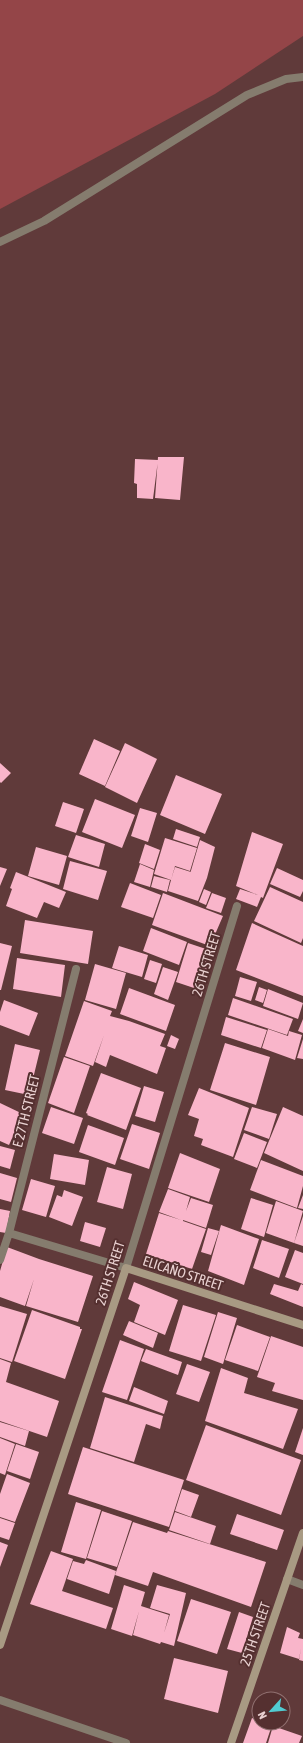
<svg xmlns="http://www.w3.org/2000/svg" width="303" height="1743" viewBox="0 0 303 1743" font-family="'Asap Condensed',sans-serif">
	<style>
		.green { fill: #944548 }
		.building { fill: #f9b5ca }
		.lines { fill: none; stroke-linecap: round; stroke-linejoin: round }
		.lane { stroke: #857c6e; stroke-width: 8 }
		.street { stroke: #857c6e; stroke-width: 8 }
		.secondary { stroke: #a89a83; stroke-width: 8 }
		.labels { text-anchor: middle; stroke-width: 4; stroke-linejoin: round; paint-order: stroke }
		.street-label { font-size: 14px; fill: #ead2d2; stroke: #553030 }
	</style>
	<rect width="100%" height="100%" fill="#603a3a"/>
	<!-- green -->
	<path class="green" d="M0 0H303V36L215 94 0 209Z"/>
	<!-- building -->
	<path class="building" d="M158 457H184L180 500 155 498Z
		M135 459 158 460 153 499 137 498V484L134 483Z
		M94 739 120 751 105 786 79 774Z
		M125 743 157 759 137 803 105 787Z
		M0 763 11 773 1 783 0 782Z
		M176 775 222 794 205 834 160 815Z
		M95 799 135 815 122 848 82 832Z
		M63 802 84 809 76 833 55 826Z
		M140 808 157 813 148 842 131 836Z
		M176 829 200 837 197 847 173 839Z
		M252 832 283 844 263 898 261 897 257 907 236 899 240 889 258 895 236 886Z
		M76 835 105 844 99 867 68 857Z
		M165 838 197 848 190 871 175 866 171 880 154 874Z
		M200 840 215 847 207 878 198 901 168 891 171 880 173 881 171 880 175 867 191 872 185 891Z
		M145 844 160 850 154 869 139 863Z
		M36 847 67 856 59 885 28 876Z
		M70 861 107 871 98 900 63 889Z
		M140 864 154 870 150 887 134 882Z
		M0 867 7 869 0 886Z
		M277 868 303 880V891L300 897 270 884Z
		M16 872 66 892 59 908 44 902 37 918 6 906 12 889 10 888Z
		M154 876 170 880 167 892 151 887Z
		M130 883 161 895 153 918 121 907Z
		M270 887 303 902V938L301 943 254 921Z
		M204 889 211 892 206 905 199 902Z
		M163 893 223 916 210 946 152 925Z
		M212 893 226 898 221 913 206 908Z
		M25 920 93 931 88 964 20 953Z
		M252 923 303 946V996L236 970Z
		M151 928 187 942 179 965 143 951Z
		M0 943 12 946 1 990H0Z
		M188 943 212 951 200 990 176 982Z
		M119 946 148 955 142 977 112 968Z
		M17 958 65 965 61 997 13 989Z
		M150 960 162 964 156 983 144 979Z
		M95 964 126 973 116 1009 85 1000Z
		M163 967 178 972 168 1000 154 994Z
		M240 977 257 982 251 1001 235 996Z
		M259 987 267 990 263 1003 255 1000Z
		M129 988 175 1005 166 1031 120 1014Z
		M268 989 303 1003 298 1019 263 1006Z
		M233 998 293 1019 287 1035 228 1015Z
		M4 1000 38 1013 29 1036 0 1025V1012Z
		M84 1001 112 1011 110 1016 129 1021 165 1034 160 1046 166 1048 157 1074 110 1055 106 1067 95 1062 104 1035 93 1066 65 1056Z
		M226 1017 267 1030 261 1048 221 1035Z
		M303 1019V1033L298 1031Z
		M268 1029 288 1036 289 1031 302 1035 295 1060 262 1048Z
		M171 1035 179 1039 175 1049 167 1046Z
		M303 1039V1059L297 1058Z
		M225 1043 270 1057 256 1105 210 1090Z
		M15 1044 40 1050 29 1095 5 1090Z
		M64 1057 90 1066 74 1113 48 1103Z
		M101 1073 141 1088 126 1130 87 1115 88 1114 86 1113Z
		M144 1086 164 1092 155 1122 135 1116Z
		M199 1088 249 1108 233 1157 201 1145 203 1139 194 1136 199 1119 188 1115Z
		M0 1103 23 1114 9 1145 0 1141Z
		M51 1107 83 1118 74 1144 42 1133Z
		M252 1107 277 1114 269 1139 244 1130Z
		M283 1107 303 1116V1171L264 1153Z
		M132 1124 160 1133 149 1169 120 1159Z
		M88 1125 124 1138 115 1165 79 1152Z
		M244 1133 267 1142 257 1168 234 1159Z
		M0 1146 15 1150 10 1169 0 1166Z
		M180 1153 220 1169 209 1202 168 1188Z
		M54 1154 89 1160 85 1185 50 1179Z
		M261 1160 303 1176V1186L297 1208 250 1190Z
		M107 1167 132 1174 123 1209 97 1202Z
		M0 1173 17 1178 11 1202 0 1199Z
		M31 1179 55 1186 46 1217 22 1210Z
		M168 1189 190 1197 186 1211 191 1198 213 1205 206 1228 183 1220V1221L206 1229 192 1269 146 1254 159 1213 181 1220 159 1212Z
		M64 1190 83 1197 72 1226 49 1217 57 1195 62 1197Z
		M303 1195V1209L298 1208Z
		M251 1198 273 1205 264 1237 241 1229Z
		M276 1201 303 1211 294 1243 266 1233Z
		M0 1209 10 1211 6 1233 0 1232Z
		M303 1216V1246L294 1243Z
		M85 1222 106 1228 100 1247 80 1241Z
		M221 1225 259 1239 244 1285 208 1271Z
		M208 1228 219 1231 211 1255 201 1252Z
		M262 1240 289 1249 279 1278 253 1268Z
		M7 1247 39 1259 36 1270 39 1259 93 1276 78 1322 26 1306 34 1279 25 1306 0 1297V1271Z
		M295 1250 303 1253V1284L285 1277Z
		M134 1282 178 1300 165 1335 134 1322 140 1305 128 1299Z
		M274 1284 298 1291 301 1284 303 1285V1307L270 1294Z
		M183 1305 216 1315 201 1361 169 1351Z
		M0 1306 27 1314 12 1362 0 1358Z
		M32 1310 80 1327V1329H82L65 1379 14 1361Z
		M218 1312 237 1318 223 1364 204 1357Z
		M129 1321 158 1333 153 1348 123 1335Z
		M237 1325 270 1337 258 1371 225 1360Z
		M271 1336 303 1347V1400L272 1391 275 1383 257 1377Z
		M120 1340 144 1349 127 1400 102 1392Z
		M146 1349 182 1362 178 1375 141 1361Z
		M0 1359 11 1363 6 1382 59 1401 47 1437 0 1421Z
		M187 1364 210 1372 199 1402 176 1394Z
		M221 1368 248 1378 244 1393 298 1409 283 1449 205 1421Z
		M134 1387 168 1401 164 1414 129 1401Z
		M105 1397 163 1416 160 1429 146 1424 134 1462 90 1448Z
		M0 1422 29 1431 25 1446 0 1437Z
		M206 1425 301 1460 281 1515 186 1480Z
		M303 1428V1455L295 1452Z
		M0 1438 15 1444 5 1475 0 1473Z
		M16 1444 39 1452 30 1479 7 1471Z
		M83 1447 184 1480 169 1527 68 1494Z
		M7 1474 30 1483 15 1522 0 1517V1494Z
		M182 1489 199 1495 191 1517 175 1511Z
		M76 1502 101 1510 86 1559 61 1552Z
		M102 1511 132 1521 117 1567 87 1558Z
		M175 1512 216 1526 210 1544 169 1530Z
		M237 1514 284 1530 277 1550 230 1534Z
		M0 1518 15 1523 9 1540 0 1537Z
		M133 1522 167 1533 168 1531 266 1562 251 1607 153 1572 148 1586 115 1575Z
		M0 1542 8 1545 0 1567Z
		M51 1551 73 1559 62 1591 113 1608 106 1629 30 1604Z
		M86 1560 116 1571 109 1594 67 1579 73 1561 84 1564Z
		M124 1585 145 1592 141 1606 169 1615 164 1633 170 1614 150 1608 157 1585 186 1593 174 1646 161 1642 160 1644 133 1635 139 1611 132 1636 111 1629Z
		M191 1599 231 1612 217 1654 177 1641Z
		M239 1612 253 1617 242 1653 227 1649Z
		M287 1627 300 1633 298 1638 303 1639V1661L299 1660 301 1648 299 1659 280 1653Z
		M174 1658 228 1671 218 1713 164 1699Z
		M252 1718 259 1721V1723L272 1725 266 1743H243Z
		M273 1726 302 1736 299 1743H268Z"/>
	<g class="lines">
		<!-- lane -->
		<path class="lane" d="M0 1700 126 1743"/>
		<!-- street -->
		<path class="street" d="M0 242 44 221 247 95 286 79 303 77
			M9 1233 126 1268 237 906
			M0 1260 9 1233 76 969
			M287 1579 303 1585"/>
		<!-- secondary -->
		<path class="secondary" d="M0 1645 126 1268 303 1325
			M231 1743 303 1533"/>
	</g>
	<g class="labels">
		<!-- street labels -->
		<g class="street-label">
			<text transform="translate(206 964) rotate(-73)" y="5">26TH STREET</text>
			<text transform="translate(26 1111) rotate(-76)" y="5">E 27TH STREET</text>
			<text transform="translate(110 1273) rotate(-72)" y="5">26TH STREET</text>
			<text transform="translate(183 1273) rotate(18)" y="5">ELICAÑO STREET</text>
			<text transform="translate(255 1634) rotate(-71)" y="5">25TH STREET</text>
		</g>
	</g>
	<!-- north arrow -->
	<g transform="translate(271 1711) rotate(243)"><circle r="19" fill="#553030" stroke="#917171"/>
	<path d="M0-3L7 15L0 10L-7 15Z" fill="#51ccd2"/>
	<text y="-6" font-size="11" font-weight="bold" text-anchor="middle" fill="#ead2d2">N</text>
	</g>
</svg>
